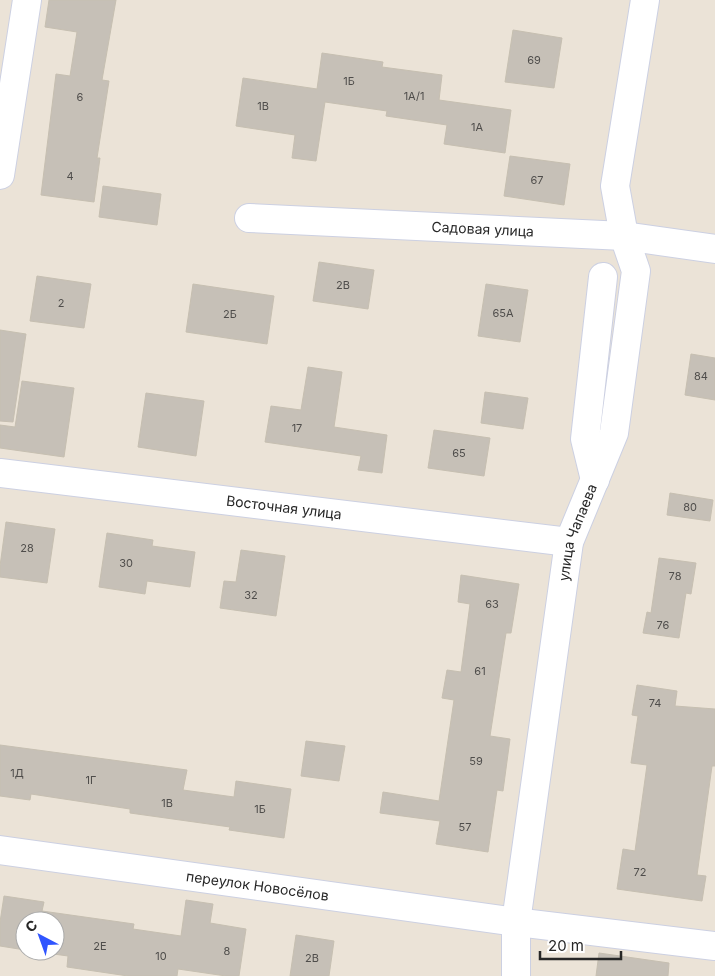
<svg xmlns="http://www.w3.org/2000/svg" width="715" height="976" viewBox="0 0 715 976" font-family="Inter,sans-serif">
	<style>
		.building { fill: #c6c0b7; stroke: #c6bfb1 }
		.lines { fill: none; stroke-linecap: round; stroke-linejoin: round }
		.minor-casing { stroke: #ccd0e2; stroke-width: 30 }
		.minor { stroke: #fff; stroke-width: 28 }
		.labels { text-anchor: middle; stroke-width: 5; stroke-linejoin: round; paint-order: stroke }
		.number-label { font-size: 11px; fill: #4f4d4b }
		.street-label { font-size: 14px; fill: #272727; stroke: #fff }
	</style>
	<rect width="100%" height="100%" fill="#ebe3d7"/>
	<!-- building -->
	<path class="building" d="M49 0H116L102 80 109 81 97 158H100L94 202 41 195 56 74 70 76 77 32 45 27Z
		M513 30 562 38 554 88 505 82Z
		M322 53 383 62 382 67 442 75 439 100 511 110 505 153 444 144 447 125 386 116 387 111 325 102 316 161 292 158 295 135 236 126 243 78 317 89Z
		M510 156 570 164 564 205 504 196Z
		M103 186 161 194 157 225 99 217Z
		M319 262 374 270 368 309 313 301Z
		M37 276 91 284 84 328 30 321Z
		M193 284 274 296 267 344 186 332Z
		M486 284 528 290 520 342 478 336Z
		M0 330 26 334 13 422 0 421Z
		M691 354 715 358V400L685 395Z
		M308 367 342 372 334 427 387 435 382 473 358 470 361 456 265 442 271 406 301 410Z
		M22 381 74 388 64 457 0 448V425L15 427Z
		M485 392 528 398 523 429 481 423Z
		M146 393 204 401 196 456 138 447Z
		M434 430 490 438 484 476 428 468Z
		M670 493 713 500 710 521 667 515Z
		M6 522 55 529 47 583 0 577V566Z
		M107 533 153 540 152 546 195 552 190 587 147 581 145 594 99 587Z
		M241 550 285 556 276 616 220 608 224 581 236 582Z
		M659 558 696 563 691 594 686 593 679 638 643 633 647 612 651 613Z
		M461 575 519 584 511 633H506L490 736 510 739 503 791 497 790 488 852 436 844 440 821 380 813 383 792 439 801 454 700 442 698 447 670 461 672 470 604 458 602Z
		M637 685 677 691 675 706 715 709V766H712L697 875 706 876 702 901 617 889 623 849 635 851 647 765 631 763 638 716 632 715Z
		M306 741 345 746 339 781 301 776Z
		M0 745 187 770 183 790 234 797 236 781 291 789 284 838 229 830 230 827 130 813V809L31 794 30 800 0 796Z
		M4 896 44 902 42 911 134 924 133 929 181 936 186 900 213 904 210 923 246 929 239 976H226L178 969 177 976H128L67 967 68 956 32 951H55V921H25V950L0 946V922Z
		M296 935 334 941 329 976H290Z
		M599 953 669 963 668 976H596Z"/>
	<g class="lines">
		<!-- minor casing -->
		<g class="minor-casing">
			<g id="minor">
				<path d="M0 175 27 0"/>
				<path id="s1" d="M249 218 624 236 715 249"/>
				<path id="s2" d="M0 473 569 542"/>
				<path d="M595 480 585 439 603 277"/>
				<path id="s3" d="M0 850 516 922 715 946"/>
				<path id="s4" d="M516 976V922L569 542 614 433 636 271 624 236 615 186 645 0"/>
			</g>
		</g>
		<!-- minor -->
		<use href="#minor" class="minor"/>
	</g>
	<g class="labels">
		<!-- number labels -->
		<g class="number-label">
			<text x="534" y="64">69</text>
			<text x="349" y="85">1Б</text>
			<text x="414" y="100">1А/1</text>
			<text x="80" y="101">6</text>
			<text x="263" y="110">1В</text>
			<text x="477" y="131">1А</text>
			<text x="70" y="180">4</text>
			<text x="537" y="184">67</text>
			<text x="343" y="289">2В</text>
			<text x="61" y="307">2</text>
			<text x="503" y="317">65А</text>
			<text x="230" y="318">2Б</text>
			<text x="701" y="380">84</text>
			<text x="297" y="432">17</text>
			<text x="459" y="457">65</text>
			<text x="690" y="511">80</text>
			<text x="27" y="552">28</text>
			<text x="126" y="567">30</text>
			<text x="675" y="580">78</text>
			<text x="251" y="599">32</text>
			<text x="492" y="608">63</text>
			<text x="663" y="629">76</text>
			<text x="480" y="675">61</text>
			<text x="655" y="707">74</text>
			<text x="476" y="765">59</text>
			<text x="17" y="777">1Д</text>
			<text x="91" y="784">1Г</text>
			<text x="167" y="807">1В</text>
			<text x="260" y="813">1Б</text>
			<text x="465" y="831">57</text>
			<text x="640" y="876">72</text>
			<text x="100" y="950">2Е</text>
			<text x="227" y="955">8</text>
			<text x="161" y="960">10</text>
			<text x="312" y="962">2В</text>
		</g>
		<!-- street labels -->
		<g class="street-label">
			<text dy="5" stroke="none"><textPath href="#s1" startOffset="234">Садовая улица</textPath></text>
			<text dy="5" stroke="none"><textPath href="#s2" startOffset="286">Восточная улица</textPath></text>
			<text dy="5" stroke="none"><textPath href="#s4" startOffset="449">улица Чапаева</textPath></text>
			<text dy="5" stroke="none"><textPath href="#s3" startOffset="260">переулок Новосёлов</textPath></text>
		</g>
	</g>
	<!-- north arrow -->
	<g transform="translate(40 936) rotate(319)"><circle r="24" fill="#ffffff" stroke="#a9a9a9"/>
	<path d="M0-4L9 19L0 12L-9 19Z" fill="#3055ff"/>
	<text y="-8" font-size="14" font-weight="bold" text-anchor="middle" fill="#272727">С</text>
	</g>
	<!-- scale -->
	<path d="M540 951v8h81v-8" fill="none" stroke="#272727" stroke-width="2.5"/>
	<text x="548" y="951" font-size="15" fill="#272727" stroke="#ffffff" stroke-width="4" paint-order="stroke">20 m</text>
</svg>
